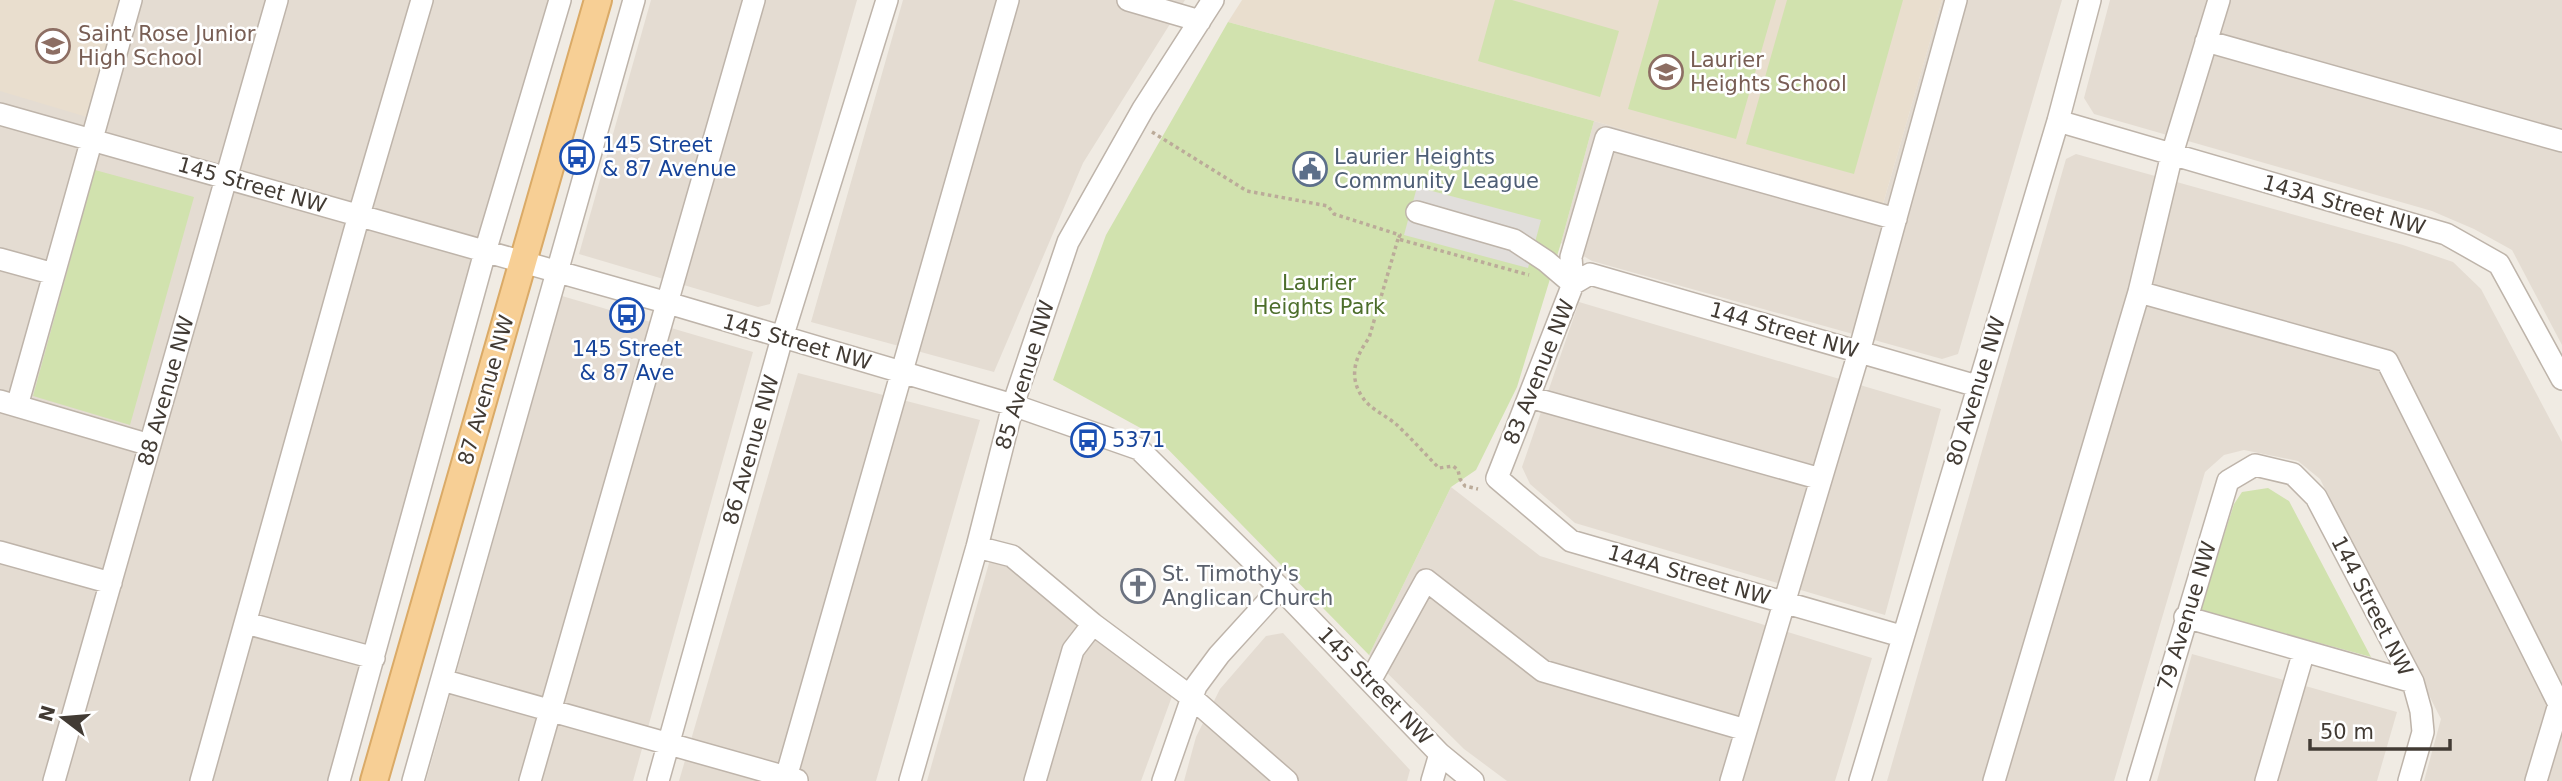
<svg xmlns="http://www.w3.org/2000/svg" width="2562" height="781" viewBox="0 0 2562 781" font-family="'DejaVu Sans',sans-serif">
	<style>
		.residential { fill: #e4dcd2 }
		.education { fill: #e9dece }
		.green { fill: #d1e2ae }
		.parking { fill: #e1dedb }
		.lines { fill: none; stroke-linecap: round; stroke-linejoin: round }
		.minor-casing { stroke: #beb4aa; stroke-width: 24 }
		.major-casing { stroke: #daaa67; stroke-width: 30 }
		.path { stroke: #bbab99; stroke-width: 3.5; stroke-dasharray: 3.5 3.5; stroke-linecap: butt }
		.minor { stroke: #fff; stroke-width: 21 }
		.major { stroke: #f7cf95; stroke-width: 26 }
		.labels { text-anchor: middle; stroke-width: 5; stroke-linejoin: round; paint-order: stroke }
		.education-label { font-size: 21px; fill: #785e54; stroke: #fff; text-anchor: start }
		.transit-label { font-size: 21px; fill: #164399; stroke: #fff; text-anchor: start }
		.service-label { font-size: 21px; fill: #4e5e75; stroke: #fff; text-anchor: start }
		.street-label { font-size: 21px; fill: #423b34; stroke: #fff }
		.park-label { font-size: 21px; fill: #4d6e2c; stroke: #fff }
		.worship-label { font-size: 21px; fill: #5b616d; stroke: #fff; text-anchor: start }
	</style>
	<rect width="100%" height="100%" fill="#f0ebe3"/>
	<!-- residential -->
	<path class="residential" d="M0 0H564L344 781H0Z
		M651 0H857L770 304 758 307 579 254Z
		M903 0H1185L1083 163 994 372 811 322Z
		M1942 0H2062L1958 354 1942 359 1592 261 1561 243 1594 121 1883 204Z
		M2110 0H2562V345L2512 250 2474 229 2432 211 2094 114 2084 98Z
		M2076 154 2403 245 2453 262 2481 289 2562 442V781H2424L2441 719 2320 479 2298 461 2244 450 2224 455 2205 472 2114 781H1887L2066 159Z
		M562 296 753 352 633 781H426Z
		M1579 302 1941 409 1885 615 1575 523 1530 484 1522 467Z
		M798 373 980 420 876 781H679Z
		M1451 487 1540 556 1872 658 1835 781H1507L1464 749 1369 655Z
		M995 542 1019 549 1178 680 1141 781H927Z
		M1283 633 1410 770 1407 781H1184L1196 737 1220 689 1266 636Z
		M2192 654 2397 712 2377 781H2157Z"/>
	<!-- education -->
	<path class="education" d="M0 0H119L87 117 0 91Z
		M1242 0H1942L1883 204 1594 121 1228 22Z"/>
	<!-- green -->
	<path class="green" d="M1495 0H1512L1619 31 1600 97 1478 61Z
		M1659 0H1776L1736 139 1628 109Z
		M1787 0H1903L1854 174 1746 144Z
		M1228 22 1594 121 1561 243 1517 387 1476 470 1451 487 1369 655 1155 436 1053 380 1106 235Z
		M95 170 194 197 130 425 33 396Z
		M2268 488 2289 501 2371 657 2200 610 2234 504 2242 492Z"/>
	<!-- parking -->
	<path class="parking" d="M1417 187 1541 220 1528 268 1404 235Z"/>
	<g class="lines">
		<!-- minor casing -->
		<g class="minor-casing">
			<path id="minor" d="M1128 0 1200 21
				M2206 41 2562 141
				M0 114 668 303 1013 405 1139 449 1280 588 1440 754 1473 781
				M2058 121 2446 234 2499 264 2562 379
				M1417 212 1514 240 1546 261 1573 284
				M0 259 54 274
				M1573 284 1571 257 1606 138 1896 219
				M2139 292 2387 361 2559 704 2536 781
				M1529 397 1821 479
				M0 401 150 445
				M17 406 131 0
				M977 547 1012 556 1093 624 1191 697 1287 781
				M0 552 111 583
				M2185 617 2413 682
				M246 623 374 658
				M1901 636 1571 541 1497 478 1573 284 1590 274 1977 386
				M442 680 797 780
				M1370 681 1426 580 1543 671 1746 730
				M54 781 277 0
				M201 781 359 215 422 0
				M339 781 485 252 560 0
				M413 781 634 0
				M530 781 754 0
				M658 781 782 338 887 0
				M785 781 1008 0
				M910 781 977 547 1013 405 1068 242 1143 109 1213 0
				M1035 781 1073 650 1093 624
				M1163 781 1196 686 1219 655 1280 588
				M1432 781 1440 754
				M1731 781 1859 352 1956 0
				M1860 781 2058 121 2090 0
				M1994 781 2139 292 2172 154 2219 0
				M2138 781 2228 481 2255 465 2293 474 2316 497 2413 682 2421 711 2423 732 2409 781
				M2266 781 2304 651"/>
		</g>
		<!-- major casing -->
		<g class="major-casing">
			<path id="major" d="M374 781 598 0"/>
		</g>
		<!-- path -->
		<path class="path" d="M1152 132 1247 191 1328 206 1334 214 1400 235 1398 239 1529 275
			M1398 239 1369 338C1355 357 1348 377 1363 398 1370 409 1387 416 1397 425 1412 439 1425 454 1439 468L1453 466 1458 470 1460 479 1465 486 1478 489"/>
		<!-- minor -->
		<use href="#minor" class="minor"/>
		<!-- major -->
		<use href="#major" class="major"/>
	</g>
	<!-- icons -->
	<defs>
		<g id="school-ring" transform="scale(1.75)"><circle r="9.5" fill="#fff" stroke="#8d6e63" stroke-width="1.5"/><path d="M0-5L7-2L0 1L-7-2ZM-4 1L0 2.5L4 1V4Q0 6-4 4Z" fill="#8d6e63"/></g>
		<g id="bus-ring" transform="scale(1.75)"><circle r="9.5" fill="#fff" stroke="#1a4fb4" stroke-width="1.5"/><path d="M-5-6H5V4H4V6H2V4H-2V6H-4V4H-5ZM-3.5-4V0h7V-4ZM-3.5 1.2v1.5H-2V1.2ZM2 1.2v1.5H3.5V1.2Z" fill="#1a4fb4"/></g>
		<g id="civic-ring" transform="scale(1.75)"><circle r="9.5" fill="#fff" stroke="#5c6f8a" stroke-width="1.5"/><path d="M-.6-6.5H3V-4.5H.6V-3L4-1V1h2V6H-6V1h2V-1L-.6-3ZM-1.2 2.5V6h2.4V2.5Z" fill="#5c6f8a"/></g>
		<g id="church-ring" transform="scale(1.75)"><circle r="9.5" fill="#fff" stroke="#6b7280" stroke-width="1.5"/><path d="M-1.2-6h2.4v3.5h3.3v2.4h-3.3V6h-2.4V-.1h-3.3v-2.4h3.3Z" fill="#6b7280"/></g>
	</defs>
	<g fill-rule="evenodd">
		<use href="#school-ring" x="53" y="46"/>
		<use href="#school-ring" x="1666" y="72"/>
		<use href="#bus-ring" x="577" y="157"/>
		<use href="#civic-ring" x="1310" y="169"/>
		<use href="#bus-ring" x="627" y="315"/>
		<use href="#bus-ring" x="1088" y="440"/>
		<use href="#church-ring" x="1138" y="586"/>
	</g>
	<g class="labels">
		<!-- education labels -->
		<g class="education-label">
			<text x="78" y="41">Saint Rose Junior<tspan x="78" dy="24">High School</tspan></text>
			<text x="1690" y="67">Laurier<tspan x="1690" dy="24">Heights School</tspan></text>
		</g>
		<!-- transit labels -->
		<g class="transit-label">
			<text x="602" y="152">145 Street<tspan x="602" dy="24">&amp; 87 Avenue</tspan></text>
			<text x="627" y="356" text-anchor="middle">145 Street<tspan x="627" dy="24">&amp; 87 Ave</tspan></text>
			<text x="1112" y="447">5371</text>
		</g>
		<!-- service labels -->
		<g class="service-label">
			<text x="1334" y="164">Laurier Heights<tspan x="1334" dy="24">Community League</tspan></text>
		</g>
		<!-- street labels -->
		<g class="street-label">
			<text transform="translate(252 185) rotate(16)" y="7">145 Street NW</text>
			<text transform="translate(2344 205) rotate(16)" y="7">143A Street NW</text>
			<text transform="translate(1784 330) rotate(16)" y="7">144 Street NW</text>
			<text transform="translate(797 342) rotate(16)" y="7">145 Street NW</text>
			<text transform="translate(1539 372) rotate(-68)" y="7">83 Avenue NW</text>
			<text transform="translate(1025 375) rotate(-73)" y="7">85 Avenue NW</text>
			<text transform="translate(486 390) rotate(-74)" y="7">87 Avenue NW</text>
			<text transform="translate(166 391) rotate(-74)" y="7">88 Avenue NW</text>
			<text transform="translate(1976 391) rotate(-73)" y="7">80 Avenue NW</text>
			<text transform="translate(751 450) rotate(-74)" y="7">86 Avenue NW</text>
			<text transform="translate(1689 575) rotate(16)" y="7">144A Street NW</text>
			<text transform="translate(2372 606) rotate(63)" y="7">144 Street NW</text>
			<text transform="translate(2187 616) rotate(-73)" y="7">79 Avenue NW</text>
			<text transform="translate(1375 686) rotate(46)" y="7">145 Street NW</text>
		</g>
		<!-- park labels -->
		<g class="park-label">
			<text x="1319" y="290">Laurier<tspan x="1319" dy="24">Heights Park</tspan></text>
		</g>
		<!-- worship labels -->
		<g class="worship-label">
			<text x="1162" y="581">St. Timothy's<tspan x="1162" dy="24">Anglican Church</tspan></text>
		</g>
	</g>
	<!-- north arrow -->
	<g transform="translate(63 718) rotate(286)" stroke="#ffffff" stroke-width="5" paint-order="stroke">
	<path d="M0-5L12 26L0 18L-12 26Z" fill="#423b34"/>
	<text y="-10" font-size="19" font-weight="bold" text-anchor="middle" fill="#423b34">N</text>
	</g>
	<!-- scale -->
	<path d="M2310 739v10h140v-10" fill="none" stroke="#423b34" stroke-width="3.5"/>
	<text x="2320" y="739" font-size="21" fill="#423b34" stroke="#ffffff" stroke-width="5" paint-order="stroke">50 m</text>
</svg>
